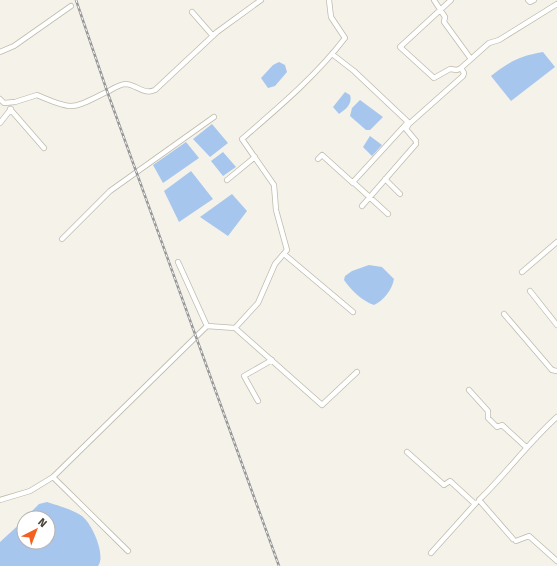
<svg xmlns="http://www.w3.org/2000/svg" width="557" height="566" viewBox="0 0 557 566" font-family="'Fira Sans',sans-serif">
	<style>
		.water { fill: #a7c6ee }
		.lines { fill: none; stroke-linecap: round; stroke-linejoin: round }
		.minor-casing { stroke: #bfbbab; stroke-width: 6 }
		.minor { stroke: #fff; stroke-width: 4.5 }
		.rail-casing { stroke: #979797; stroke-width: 2.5 }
		.rail { stroke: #fff; stroke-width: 1; stroke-dasharray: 3; stroke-linecap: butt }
	</style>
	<rect width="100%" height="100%" fill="#f4f2e9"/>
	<!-- water -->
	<path class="water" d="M543 52 555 67 511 101 491 76C509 62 519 56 543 52Z
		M279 62 285 65 287 72 275 86 268 88 261 78 273 65Z
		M345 92 350 95C353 104 345 110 339 114L333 107Z
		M360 100 383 117 370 130H366L350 116 352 108Z
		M212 124 228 143 210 157 193 139Z
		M370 136 382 145 372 156 363 147Z
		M186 142 199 158 163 183 153 165Z
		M223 152 236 167 223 176 211 161Z
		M191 171 213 199 179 222 164 191Z
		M232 194 247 211 228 236 200 217Z
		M369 265 382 267 394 279C392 290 384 300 374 305 362 301 351 290 344 280L345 276 352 271Z
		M47 502C56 505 78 511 84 518 93 526 106 556 98 566H0V542L24 520V542H48V518H25L39 504Z"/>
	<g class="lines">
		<!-- minor casing -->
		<g class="minor-casing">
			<path id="minor" d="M434 0 445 17 444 22 471 59
				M451 0 400 47 434 78 450 69 457 70 461 68 489 43 499 40 557 4
				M528 0 530 2 534 0
				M192 12 213 36
				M0 52 14 46 71 6
				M332 54 354 71 408 122 353 182 388 214
				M0 99 4 103 15 102 37 95C76 112 72 108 109 91 114 88 120 84 126 84 137 85 143 95 155 90L217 32 261 0
				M10 109 44 148
				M0 123 11 109
				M318 159 322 155 353 183
				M385 179 400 194
				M227 180 255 157
				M362 206 416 144V141L406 129 409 124 463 76 464 73 461 68
				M62 239 110 191 214 117
				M284 254 353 312
				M178 262 207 326
				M522 272 557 242
				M530 291 557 325
				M504 314 552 370 557 371
				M235 328 322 405 357 372
				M469 390 488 411V418L497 427 502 425 526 447
				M258 401 244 376 272 360
				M407 452 444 485 450 481 475 504
				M0 500 30 491 53 477
				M513 539 479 500C506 474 528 443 557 417
				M516 541 529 536 557 561
				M128 551 53 477 207 326 235 328 258 303 275 264 287 250 276 210 274 185 242 139C279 107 315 77 345 38L331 17 329 0
				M431 553 476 503"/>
		</g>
		<!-- minor -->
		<use href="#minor" class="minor"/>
		<!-- rail casing -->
		<g class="rail-casing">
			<path id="rail" d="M76 0 107 91 279 566"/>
		</g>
		<!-- rail -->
		<use href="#rail" class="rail"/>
	</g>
	<!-- north arrow -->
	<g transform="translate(36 530) rotate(42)"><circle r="19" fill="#ffffff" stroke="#b5b4af"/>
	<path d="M0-3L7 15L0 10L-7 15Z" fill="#f36020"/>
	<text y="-6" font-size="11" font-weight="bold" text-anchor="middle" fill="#474337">N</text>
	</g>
</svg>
